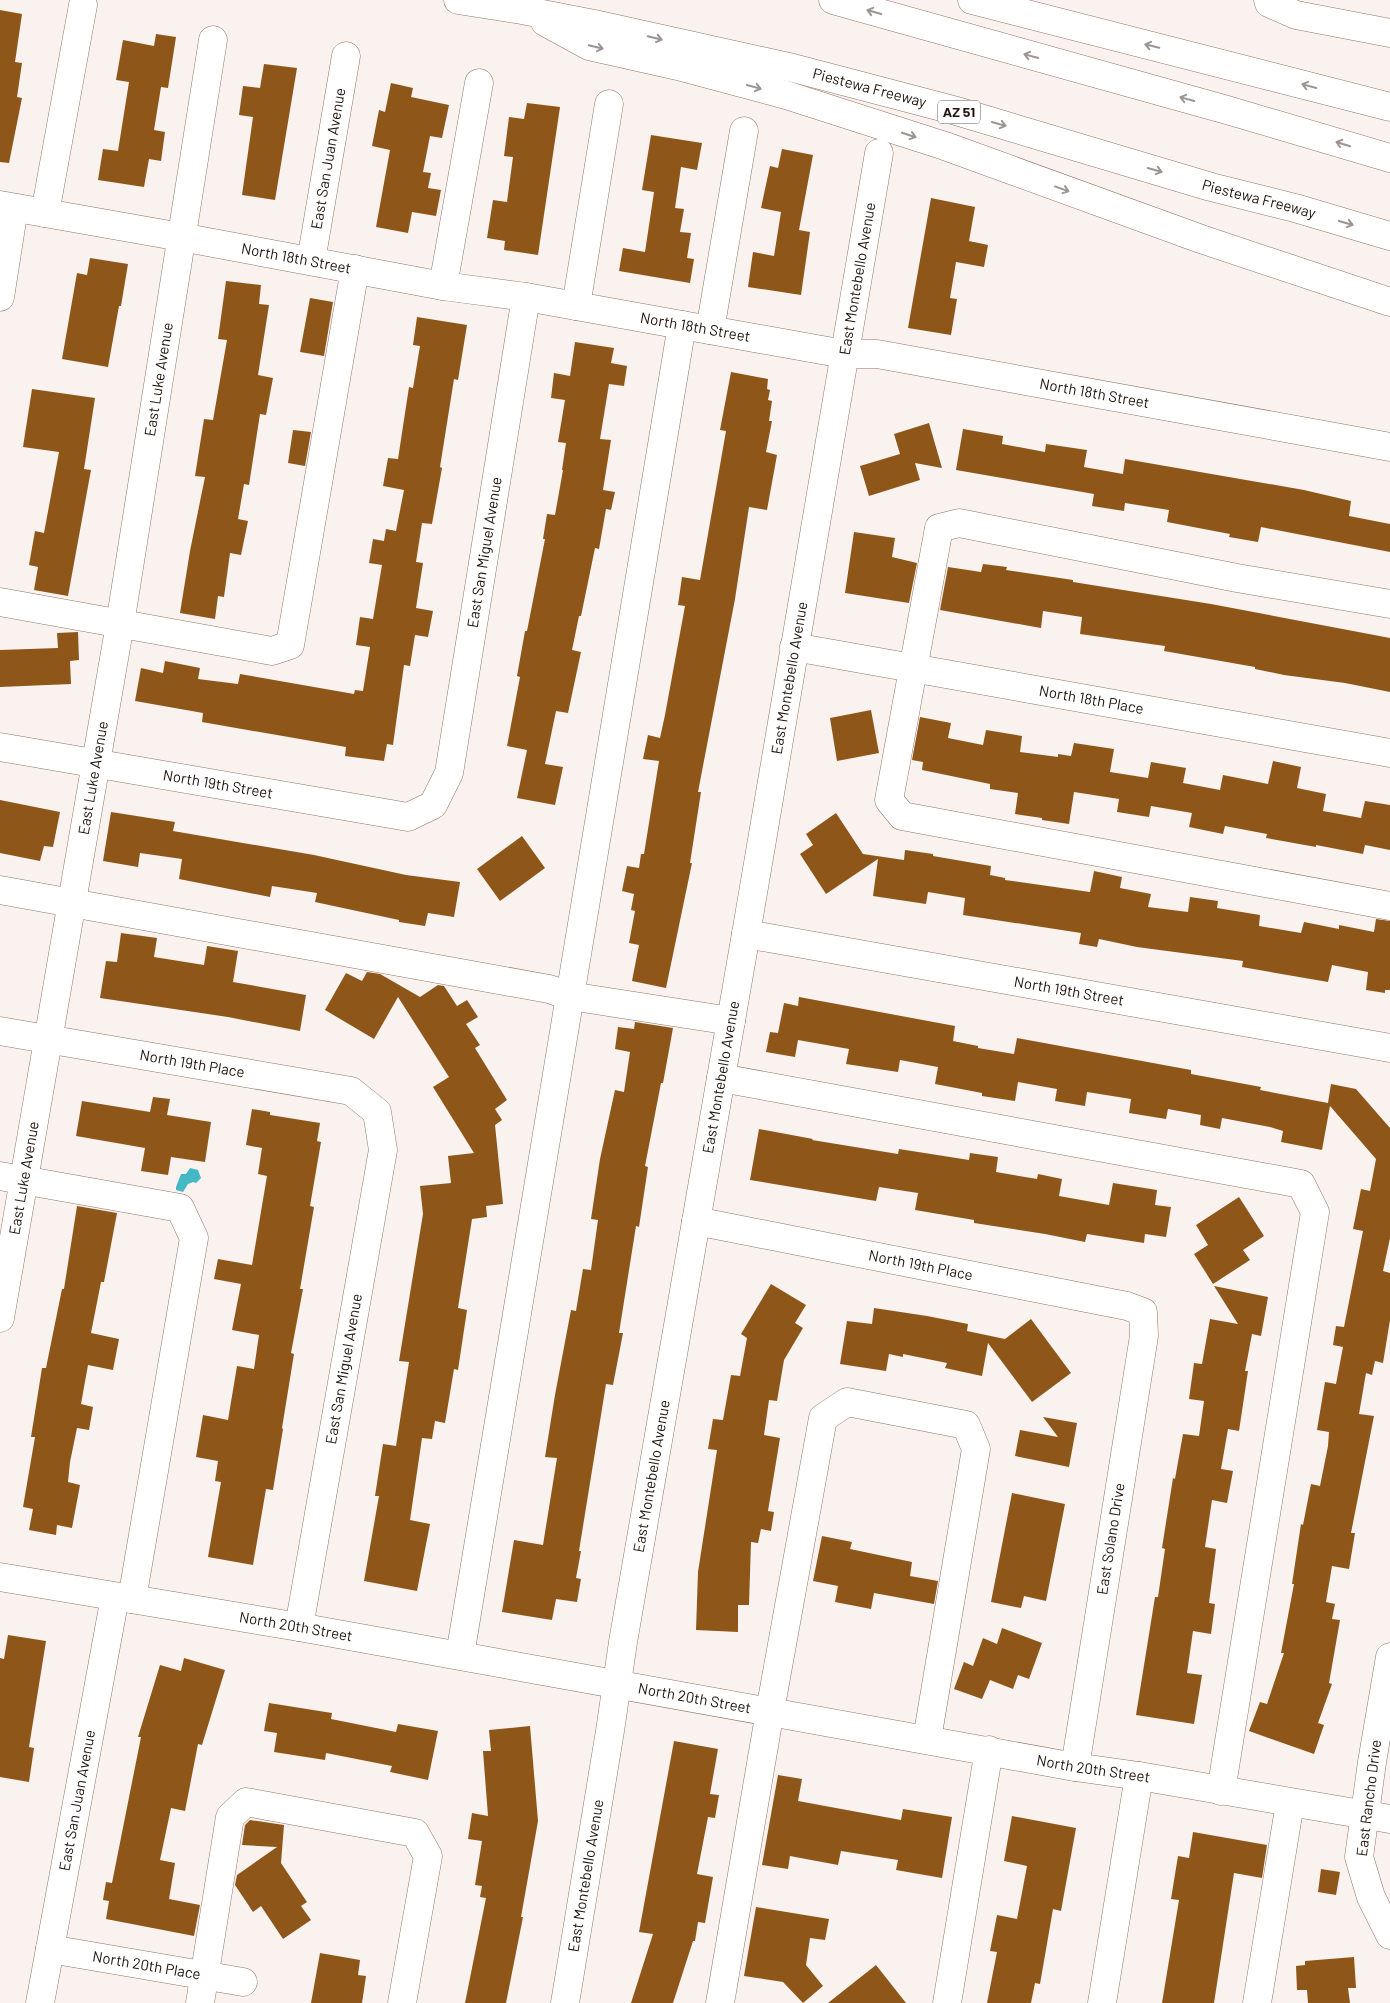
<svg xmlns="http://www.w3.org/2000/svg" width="1390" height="2003" viewBox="0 0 1390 2003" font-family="Barlow,sans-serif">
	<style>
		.water { fill: #45b8c6 }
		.building { fill: #8e5719 }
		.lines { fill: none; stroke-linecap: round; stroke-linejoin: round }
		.minor-casing { stroke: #957465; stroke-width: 29 }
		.highway-casing { stroke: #957465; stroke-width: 29 }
		.minor { stroke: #fff; stroke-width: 28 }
		.highway { stroke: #fff; stroke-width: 28 }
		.oneway { stroke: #9b9592 }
		.labels { text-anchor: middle; stroke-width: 4; stroke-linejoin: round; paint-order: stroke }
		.shield { fill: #fff; stroke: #635a56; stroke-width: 1 }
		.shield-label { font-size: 14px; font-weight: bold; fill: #20130d }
		.street-label { font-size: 15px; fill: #20130d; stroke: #fff }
	</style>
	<rect width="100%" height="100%" fill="#faf2ef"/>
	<!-- water -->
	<path class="water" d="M190 1168 198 1170 201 1178 196 1183 193 1182 188 1184 183 1192 176 1190V1187L181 1174H186Z"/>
	<!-- building -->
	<path class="building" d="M0 10 22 14 15 62 22 63 17 97 22 98 9 163 0 162Z
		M156 34 176 37 168 88 161 87 154 130 165 132 161 161 149 159 144 187 98 180 103 149 118 151 129 82 116 80 123 40 154 46Z
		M264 64 297 68 275 200 242 195 253 117 239 115 243 86 260 88Z
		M391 83 413 88 411 97 449 105 442 138 430 136 423 172 431 173 428 188 441 190 436 216 412 212 408 233 376 227 390 150 372 146 379 110 385 112Z
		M527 103 560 107 538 255 504 250 505 241 487 238 493 200 507 202 513 157 504 156 509 117 524 119Z
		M651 135 702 143 697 170 681 167 675 208 684 209 680 232 691 233 687 258 694 259 690 283 619 271 623 248 645 252 654 192 642 190Z
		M782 149 813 155 799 230 810 232 801 295 748 287 753 252 774 256 781 212 761 208 770 166 778 168Z
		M931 198 975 207 969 241 988 245 984 267 956 262 950 298 957 299 951 335 908 328Z
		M90 258 128 264 121 306H119L108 367 62 359 77 273 87 275Z
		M226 281 261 285 259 304 269 305 258 375 273 378 266 415 260 414 249 485 244 484 238 519 248 521 241 555 230 553 224 597 218 596 215 619 180 613 190 551 205 477 195 476 204 419 213 420 227 340 218 339Z
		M310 298 333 302 324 356 300 352Z
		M417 317 467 325 458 380 454 379 440 467 442 468 432 524 422 523 416 562 423 563 416 608 433 611 428 637 415 635 410 666 404 665 393 745 387 744 384 761 345 756 346 747 202 722 203 713 135 701 141 668 163 673 165 661 200 668 198 679 238 684 240 674 354 694 355 690 363 691 370 647 356 645 360 617 373 619 382 565 369 563 373 539 384 541 386 529 396 531 404 490 383 486 388 458 398 459 409 387 413 388 420 346 413 345Z
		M575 342 614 348 611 363 627 366 624 386 609 384 600 439 611 440 603 490 615 492 611 510 606 509 599 549 595 548 581 616H579L572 650 581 652 568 713 556 711 545 764 563 767 555 805 517 798 527 750 507 746 520 677 517 676 525 631H527L545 539H543L547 514 555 515 563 470H562L566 443 558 442 565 400 551 398 554 373 570 376Z
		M731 372 768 379 767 389 770 390 768 400 772 401 769 421H772L766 452 777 455 767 510 749 507 735 599 698 792H701L690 863H692L666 988 632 981 639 945 629 943 635 911 631 910 634 894 622 891 627 866 639 868 641 854H644L659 761 643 759 648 735 660 738 665 715 685 606 678 605 682 577 700 580 726 431 720 430Z
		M32 389 95 398 84 469 91 470 68 596 34 590 38 567 29 565 35 531 44 533 59 452 23 447Z
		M929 423 942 468 915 463 920 480 869 496 860 466 900 454 894 434Z
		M963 429 1003 436 1002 444 1045 452 1046 444 1087 450 1084 467 1123 474 1125 459 1304 490 1351 501 1349 516 1390 524V552L1261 527 1258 542 1229 537 1230 534 1167 522 1169 510 1125 503 1124 511 1092 506 1094 494 956 470Z
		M293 430 311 432 305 466 288 463Z
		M854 532 895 538 892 557 917 563 909 603 845 593Z
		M983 564 1007 567 1006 570 1073 580V582L1211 604 1390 638V692L1345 683 1284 675 1255 669V667L1164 651 1165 646 1080 634 1082 617 1043 611 1041 628 940 610 948 567 981 572Z
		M78 632 79 660 70 661 71 684 0 687V650L58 648 57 633Z
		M871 710 879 753 837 761 830 718Z
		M920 717 951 723 948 738 983 745 986 730 1022 736 1020 752 1058 757V754L1071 756 1074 743 1114 749 1110 772 1148 778 1151 762 1186 768 1183 783 1220 790 1223 775 1268 784 1273 761 1301 767 1297 788 1326 794 1323 811 1361 818 1365 801 1390 805V850L1365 845 1363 854 1316 845V847L1266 838 1267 834 1225 826 1223 834 1189 827 1192 813 1151 806 1149 817 1117 812 1119 799 1074 792 1069 824 1042 820V818L1015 814 1018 793 990 789V784L922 770 923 762 912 760Z
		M0 800 60 812 53 847 44 846 40 861 0 853Z
		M111 812 175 822 173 831 314 855 406 875 460 882 454 917 428 913 425 926 399 922V920L315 902 317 893 272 886 270 897 179 879 182 859 140 853 138 867 103 861Z
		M836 813 863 854 904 860 905 850 933 854V856L991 866 990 875 1005 878V880L1090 892 1094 871 1122 877 1120 888 1151 894 1148 907 1188 912 1190 897 1218 901 1217 908 1260 915 1259 926 1301 933 1304 922 1339 929V925L1374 932 1376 919 1390 921V990H1385V993L1366 990 1368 972 1332 965 1328 982 1242 967 1243 961 1137 947 1099 939 1097 947 1079 944 1081 933 963 915 965 898 928 892 926 904 873 896 878 859 826 894 800 854 813 845 806 834Z
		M522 836 545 868 500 901 477 869Z
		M121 933 157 938 154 957 204 965 207 946 238 951 233 982 306 995 300 1031 228 1017 100 998 106 961 117 962Z
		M367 972 380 974 420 997 438 985 444 986 457 1006 467 1000 478 1017 466 1024 480 1045 475 1048 507 1100 495 1109 502 1120 495 1125 503 1204 486 1206 487 1217 472 1219 458 1308 467 1310 458 1370 454 1369 445 1423 435 1421 432 1439 422 1438 410 1520 430 1524 417 1591 364 1581 379 1496H375L383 1444 396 1446 409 1362 399 1361 423 1214 420 1186 451 1183 448 1156 474 1153 433 1087 449 1077 398 997 374 1039 325 1010 346 973 362 981Z
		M799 997 955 1026 953 1041 978 1046V1048L1014 1054 1017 1038 1191 1070V1074L1261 1087 1260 1090 1328 1103 1331 1084 1356 1089 1390 1128V1238L1383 1271 1390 1273V1320L1383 1363 1375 1361 1372 1375 1366 1373 1359 1414 1374 1416 1351 1533H1355L1349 1569 1332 1566 1326 1602 1335 1604 1332 1619 1340 1620 1329 1683 1332 1684 1318 1723 1324 1725 1314 1754 1249 1731 1260 1702 1267 1704 1284 1653H1281L1294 1584H1292L1301 1524 1303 1525 1311 1484 1320 1486 1328 1446 1329 1432 1317 1430 1325 1382 1336 1384 1343 1347 1333 1345 1336 1326 1344 1327 1363 1231 1353 1229 1361 1189 1370 1191 1376 1159 1330 1106 1322 1150 1281 1142 1283 1131 1270 1127 1222 1118 1220 1129 1200 1125 1201 1115 1168 1109 1166 1119 1129 1113 1131 1099 1087 1092 1085 1106 1055 1101 1057 1089 1018 1082 1015 1101 982 1096V1093L935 1084 938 1067 900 1060 898 1072 846 1064 849 1049 798 1040 795 1057 766 1052 770 1032 778 1033 784 1003 798 1006Z
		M635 1022 673 1028 663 1083H661L645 1166 648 1167 639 1227 636 1226 619 1333H623L613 1385 606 1384 579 1551H581L576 1578 581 1579 577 1602 556 1599 552 1620 502 1612 514 1540 543 1545 557 1458 545 1457 555 1395 571 1310 576 1311 583 1269 591 1270 598 1220 591 1219 600 1159 615 1090 624 1092 630 1052 615 1049 618 1027 634 1029Z
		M153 1097 170 1099 167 1115 211 1122 205 1162 171 1157 168 1175 141 1171 145 1148 76 1136 82 1101 150 1112Z
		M252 1109 270 1112V1115L320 1123 317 1141 321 1142 310 1206 314 1207 300 1289H303L291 1353 294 1354 282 1428 283 1429 273 1490 266 1489 253 1565 208 1557 221 1482 215 1481 218 1461 196 1457 203 1415 228 1420 237 1366 254 1369 259 1335 232 1330 241 1284 214 1279 218 1259 252 1265 267 1176 258 1174 262 1148 246 1145Z
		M759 1129 813 1139 812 1140 898 1154 899 1149 969 1160 970 1153 998 1157 996 1172 1037 1179 1038 1174 1062 1179 1059 1196 1109 1205 1113 1183 1157 1190 1155 1205 1171 1207 1166 1237 1145 1234 1144 1243 1087 1234 1085 1242 1045 1234 974 1223V1220L915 1210 918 1193 879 1187 876 1201 750 1180Z
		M1239 1197 1264 1236 1243 1250 1250 1260 1213 1284 1194 1254 1208 1245 1196 1225Z
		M77 1206 117 1213 104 1282H101L91 1333 119 1339 113 1370 88 1365 81 1404 93 1407 89 1430 77 1428 70 1462 68 1482 80 1485 72 1528 57 1525 56 1535 29 1530 33 1509 23 1507 35 1437H31L42 1368H46L62 1289H64Z
		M771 1284 806 1305 795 1323 803 1328 784 1360 777 1401 769 1400 764 1435 780 1438 768 1511 774 1512 771 1531 761 1529 758 1543 751 1542 749 1605H738V1632L696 1630 698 1572 717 1450 708 1449 713 1419 723 1420 731 1375 740 1376 747 1338 741 1334Z
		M1214 1286 1268 1297 1261 1336 1252 1334 1245 1371H1248L1239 1431 1228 1429 1221 1469 1233 1471 1227 1503 1212 1500 1205 1547 1216 1549 1209 1603 1215 1604 1211 1634 1193 1631 1187 1673 1202 1675 1194 1724 1136 1715 1155 1597H1158L1165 1549 1162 1548 1173 1478 1175 1479 1183 1434 1199 1436 1204 1401 1189 1399 1194 1363 1202 1364 1210 1319 1238 1324Z
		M874 1308 927 1316 968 1324 967 1331 1005 1339 1031 1319 1071 1373 1032 1402 988 1343 982 1376 945 1368 947 1363 903 1354V1357L889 1354 886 1371 840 1364 847 1321 872 1324Z
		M1043 1417 1077 1423 1069 1467 1015 1456 1020 1430 1058 1437Z
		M1012 1493 1065 1504 1046 1601 1024 1596 1021 1608 991 1602Z
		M822 1536 852 1542 850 1549 912 1562 910 1576 938 1581 934 1604 874 1593 871 1609 835 1602 838 1586 813 1581Z
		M1002 1628 1042 1643 1029 1679 1018 1675 1013 1689 990 1680 982 1699 954 1689 964 1662 973 1666 983 1638 997 1644Z
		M8 1635 46 1641 29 1747 34 1748 29 1782 0 1777V1658L4 1659Z
		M184 1658 225 1670 202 1745 198 1744 185 1811 171 1808 160 1860 175 1863 169 1899 200 1905 194 1936 106 1919 109 1901 103 1900 106 1882 112 1883 141 1737H138L160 1665 181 1671Z
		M269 1703 332 1713 331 1719 396 1732 398 1724 438 1731 428 1780 390 1772 392 1766 326 1753 325 1760 274 1752 277 1733 264 1731Z
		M530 1726 538 1821 521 1917H523L506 2003H465L486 1898 480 1897 482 1886 475 1885 482 1841 468 1839 472 1813 488 1816 483 1751H491L489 1730Z
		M674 1741 718 1749 710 1794 719 1795 715 1818 708 1817 697 1874 713 1877 705 1923 698 1922 695 1941H693L673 2003H631L653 1934 639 1932Z
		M778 1775 802 1779 798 1801 901 1820 903 1809 952 1817 942 1878 896 1870 898 1860 841 1851 838 1865 790 1856 788 1869 762 1865Z
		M1012 1816 1076 1828 1061 1911 1053 1909 1040 1984 1035 1983 1031 2003H987L997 1952 990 1951 997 1915 1017 1919 1027 1866 1004 1861Z
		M250 1820 284 1825 281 1863 307 1902 301 1906 311 1920 283 1939 261 1906 253 1912 235 1885 237 1875 277 1847 242 1845 245 1825Z
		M1193 1832 1267 1845 1262 1878 1234 1873 1214 2003H1162L1179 1900 1171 1899 1178 1856 1189 1858Z
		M1321 1869 1340 1872 1336 1895 1318 1892Z
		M756 1907 829 1919 825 1940 810 1938 806 1965 823 1986 803 2003 783 1982 744 1976Z
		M320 1953 360 1960 358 1975 366 1976 362 2003H311Z
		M1354 1957 1356 1988H1348L1350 2003H1308L1307 1990H1297L1296 1966 1305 1965V1961Z
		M876 1965 906 2003H828Z"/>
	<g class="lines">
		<!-- minor casing -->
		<g class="minor-casing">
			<g id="minor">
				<path d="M1268 0 1269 3 1296 15 1390 33"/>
				<path id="s1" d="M0 205 181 237 443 286 526 297 844 354H877L1390 447"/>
				<path d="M45 213 83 5"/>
				<path id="s2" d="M311 261 346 56"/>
				<path d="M443 286 479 83"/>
				<path d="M0 297 14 208"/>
				<path d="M576 306 609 104"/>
				<path d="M710 330 744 131"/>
				<path d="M0 602 272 651 290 645 355 269"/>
				<path d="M1390 604 1237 578 959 523 939 528 889 800 902 816 1390 906"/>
				<path id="s3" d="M794 647 1390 753"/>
				<path id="s4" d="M0 747 408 817 433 805 449 773 526 297"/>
				<path d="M0 890 549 989 570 996 731 1021"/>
				<path id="s5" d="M746 934 1390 1048"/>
				<path id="s6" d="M0 1031 351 1091 377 1112 383 1150 299 1627"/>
				<path d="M721 1078 1301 1184 1315 1212 1221 1791"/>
				<path d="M0 1176 180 1208 194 1238 132 1599"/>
				<path id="s7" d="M696 1221 1127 1306 1143 1312 1144 1336 1075 1767"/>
				<path id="s8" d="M0 1318 120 624 213 40"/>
				<path id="s9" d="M0 1577 299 1627 1075 1767 1139 1776 1390 1819"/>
				<path d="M460 1655 682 325"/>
				<path d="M1390 1657 1372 1762 1359 1857 1371 1897 1390 1935"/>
				<path id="s10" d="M50 1949 243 1982"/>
				<path id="s11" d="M40 2003 115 1597"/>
				<path d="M200 2003 230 1817 246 1802 415 1833 428 1856 402 2003"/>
				<path id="s12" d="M565 2003 610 1731 623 1642 746 934 879 153"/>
				<path d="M720 2003 770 1711 823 1418 847 1402 966 1425 976 1449 927 1739"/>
				<path d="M947 2003 989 1750"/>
				<path d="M1102 2003 1139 1776"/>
				<path d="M1257 2003 1290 1803"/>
			</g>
		</g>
		<!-- highway casing -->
		<g class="highway-casing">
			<g id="highway">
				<path id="s13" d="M458 0 522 10 594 24 793 68 953 110 1211 187 1295 208 1390 236"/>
				<path d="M833 0 1227 110 1390 158"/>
				<path d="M972 0 1390 107"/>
				<path d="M545 22 589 46 678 66 786 95 945 146 1201 239 1390 302"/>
			</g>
		</g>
		<!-- minor -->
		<use href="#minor" class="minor"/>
		<!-- highway -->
		<use href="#highway" class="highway"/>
	</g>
	<!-- one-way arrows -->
	<defs><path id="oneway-shaft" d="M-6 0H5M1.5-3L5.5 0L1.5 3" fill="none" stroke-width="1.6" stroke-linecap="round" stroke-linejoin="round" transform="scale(1.25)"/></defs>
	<g class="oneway">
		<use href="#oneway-shaft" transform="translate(874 12) rotate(-164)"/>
		<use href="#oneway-shaft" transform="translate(655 38) rotate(13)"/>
		<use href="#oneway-shaft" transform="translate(1152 46) rotate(-166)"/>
		<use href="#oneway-shaft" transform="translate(596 47) rotate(14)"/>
		<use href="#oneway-shaft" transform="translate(1031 56) rotate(-165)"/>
		<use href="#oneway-shaft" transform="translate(1309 86) rotate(-165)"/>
		<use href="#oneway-shaft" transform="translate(754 87) rotate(15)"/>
		<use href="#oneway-shaft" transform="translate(1187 99) rotate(-165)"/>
		<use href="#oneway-shaft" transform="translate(999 124) rotate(16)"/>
		<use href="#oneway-shaft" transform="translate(909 135) rotate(18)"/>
		<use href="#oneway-shaft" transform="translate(1343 144) rotate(-163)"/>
		<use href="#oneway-shaft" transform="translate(1155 170) rotate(16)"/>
		<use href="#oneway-shaft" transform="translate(1062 189) rotate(20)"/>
		<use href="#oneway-shaft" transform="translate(1346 223) rotate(16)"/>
	</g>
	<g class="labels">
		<!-- shield labels -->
		<rect class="shield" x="938" y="100.5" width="42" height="23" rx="4"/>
		<g class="shield-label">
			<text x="959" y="117">AZ 51</text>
		</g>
		<!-- street labels -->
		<g class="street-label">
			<text dy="5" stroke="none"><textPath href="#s13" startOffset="421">Piestewa Freeway</textPath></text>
			<text dy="5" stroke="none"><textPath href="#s2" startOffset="104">East San Juan Avenue</textPath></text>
			<text dy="5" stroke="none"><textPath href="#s13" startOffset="826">Piestewa Freeway</textPath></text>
			<text dy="5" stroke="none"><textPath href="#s1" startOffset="301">North 18th Street</textPath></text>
			<text dy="5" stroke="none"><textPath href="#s12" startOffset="1749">East Montebello Avenue</textPath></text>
			<text dy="5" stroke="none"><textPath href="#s1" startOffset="706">North 18th Street</textPath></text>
			<text dy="5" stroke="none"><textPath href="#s8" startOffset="952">East Luke Avenue</textPath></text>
			<text dy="5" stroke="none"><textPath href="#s1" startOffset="1111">North 18th Street</textPath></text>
			<text dy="5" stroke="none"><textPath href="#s4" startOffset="701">East San Miguel Avenue</textPath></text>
			<text dy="5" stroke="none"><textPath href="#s12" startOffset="1344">East Montebello Avenue</textPath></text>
			<text dy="5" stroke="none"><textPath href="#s3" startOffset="302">North 18th Place</textPath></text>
			<text dy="5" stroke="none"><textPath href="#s8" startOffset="548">East Luke Avenue</textPath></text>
			<text dy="5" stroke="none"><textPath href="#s4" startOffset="221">North 19th Street</textPath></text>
			<text dy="5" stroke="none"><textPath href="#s5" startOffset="328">North 19th Street</textPath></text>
			<text dy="5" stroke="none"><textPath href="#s6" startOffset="195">North 19th Place</textPath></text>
			<text dy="5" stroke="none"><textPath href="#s12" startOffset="939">East Montebello Avenue</textPath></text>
			<text dy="5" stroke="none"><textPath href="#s8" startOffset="142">East Luke Avenue</textPath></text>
			<text dy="5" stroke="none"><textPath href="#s7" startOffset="229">North 19th Place</textPath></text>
			<text transform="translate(344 1369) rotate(-80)" y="5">East San Miguel Avenue</text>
			<text dy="5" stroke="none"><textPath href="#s12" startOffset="534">East Montebello Avenue</textPath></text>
			<text transform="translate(1111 1539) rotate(-81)" y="5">East Solano Drive</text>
			<text dy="5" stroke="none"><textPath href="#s9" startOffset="300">North 20th Street</textPath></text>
			<text dy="5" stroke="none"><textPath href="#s9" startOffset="705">North 20th Street</textPath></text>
			<text dy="5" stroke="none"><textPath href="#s9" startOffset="1110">North 20th Street</textPath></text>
			<text transform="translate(1369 1798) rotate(-83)" y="5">East Rancho Drive</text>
			<text dy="5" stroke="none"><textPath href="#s11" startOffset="206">East San Juan Avenue</textPath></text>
			<text dy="5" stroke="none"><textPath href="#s12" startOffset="129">East Montebello Avenue</textPath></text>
			<text dy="5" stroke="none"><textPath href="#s10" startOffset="98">North 20th Place</textPath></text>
		</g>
	</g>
</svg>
